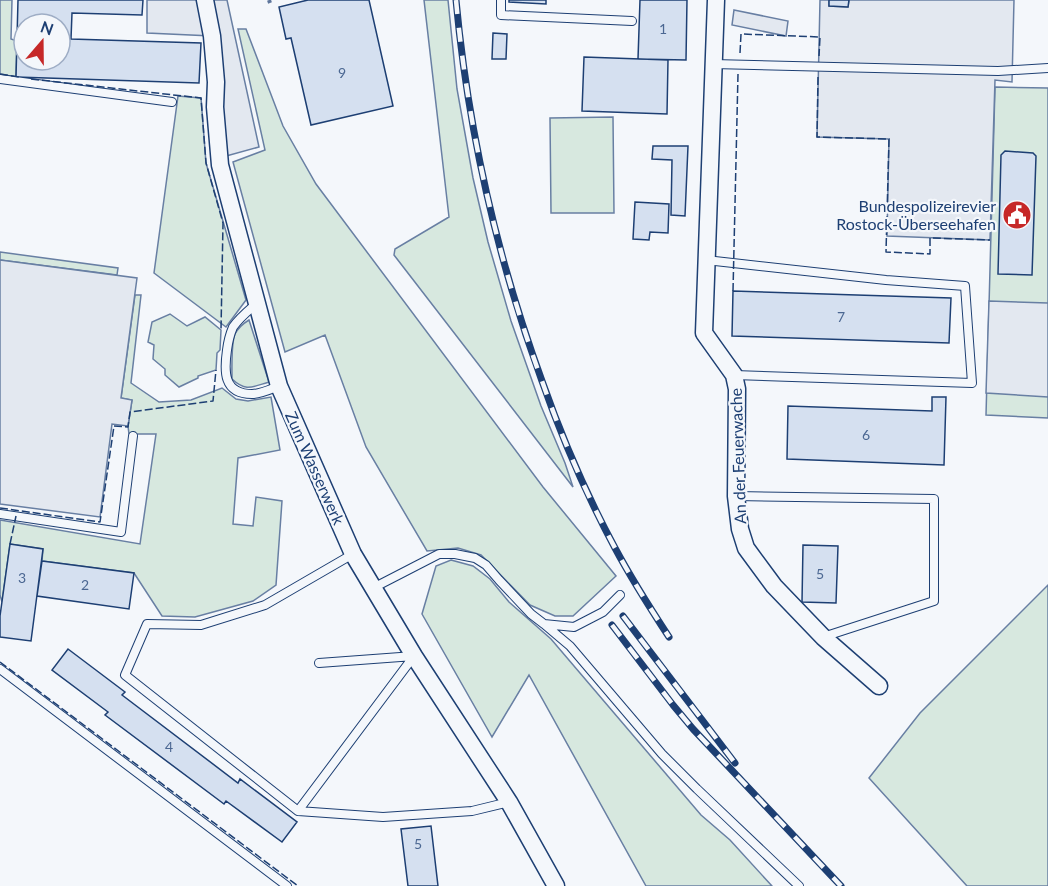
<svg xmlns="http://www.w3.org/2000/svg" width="1048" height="886" viewBox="0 0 1048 886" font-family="Lato,sans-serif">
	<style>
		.green { fill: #d7e8df; stroke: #687fa3; stroke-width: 1.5 }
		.parking { fill: #e3e8f0; stroke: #687fa3; stroke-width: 1.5 }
		.building { fill: #d5e0f0; stroke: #1d3f73; stroke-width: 1.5; fill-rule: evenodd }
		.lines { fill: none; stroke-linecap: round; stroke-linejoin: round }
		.service-casing { stroke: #1d3f73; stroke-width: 10 }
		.minor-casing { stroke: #1d3f73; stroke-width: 19 }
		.path { stroke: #5e769c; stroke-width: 4; stroke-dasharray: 4.5 3; stroke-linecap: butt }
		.service { stroke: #f4f7fb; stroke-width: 8 }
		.minor { stroke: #f4f7fb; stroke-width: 16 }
		.rail-casing { stroke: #1d3f73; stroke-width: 7 }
		.rail { stroke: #f4f7fb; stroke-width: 4.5; stroke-dasharray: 14; stroke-linecap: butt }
		.fence { stroke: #1d3f73; stroke-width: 1.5; stroke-dasharray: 8 3; stroke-linecap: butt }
		.labels { text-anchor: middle; stroke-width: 4.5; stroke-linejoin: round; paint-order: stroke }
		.number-label { font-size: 14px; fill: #4b6792 }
		.poi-label { font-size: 16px; fill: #1d3f73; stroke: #f4f7fb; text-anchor: end }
		.street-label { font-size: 16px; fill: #1d3f73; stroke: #f4f7fb }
	</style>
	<rect width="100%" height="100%" fill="#f4f7fb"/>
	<!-- green -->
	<path class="green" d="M0 0H12L11 39 17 41 16 77 0 74Z
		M424 0H448L457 89 473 178 488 242 511 321 541 406 565 463 573 487 394 255 395 249 449 217Z
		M238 29H246L283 126 316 184 543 487 616 576 573 616H555L530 605 481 555 458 548 427 551 366 447 325 335 285 352 233 162 265 150Z
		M995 87 1048 88V418L986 415Z
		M178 96 201 98 206 163 246 300 226 327 154 273Z
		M613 117 614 213H551L550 118Z
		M0 252 118 268 117 275 0 260Z
		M135 295H141L131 383 159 402 191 400 222 388 236 399 248 401 271 397 280 450 238 458 233 524 253 526 256 497 282 501 276 585 253 601 195 617 162 616 134 573 42 561 43 549 10 544 2 602 0 595V520L140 544 156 434H129L128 426 132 400 121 398Z
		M170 314 187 326 205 317 221 330 220 350 217 353 216 370 198 376V378L179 387 165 375V369L153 359 154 345 148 342 152 322Z
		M249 320 269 382C252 387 246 392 232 379 232 368 231 344 235 334 238 328 244 323 249 320Z
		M451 560 473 566 490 579 509 602 551 639 701 815 730 840 772 886H646L529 675 492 737 422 614 436 566Z
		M1048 585V886H967L869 778 920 713Z"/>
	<!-- parking -->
	<path class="parking" d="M147 0H227L259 147 219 158 212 36 147 33Z
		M820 0H829V6L848 7 849 0H1014L1012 82 995 80 990 240 887 236 889 139 817 137Z
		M734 10 788 21 786 36 732 25Z
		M0 260 137 278 121 398 132 400 128 426 112 424 100 517 0 504Z
		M989 301 1048 303V397L986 393Z"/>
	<!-- building -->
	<path class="building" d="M18 0H143L142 15 72 13 71 39 201 43 199 83 16 77ZM24 24H60V60H24Z
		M308 0H369L393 106 311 125 291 38 286 39 279 7Z
		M509 0H546V4L509 2Z
		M640 0H687L686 60 638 59Z
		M829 0H849L848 7 829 6Z
		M493 33 507 34 506 59H492Z
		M584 57 668 60 667 114 582 111Z
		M653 146H688L685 216 671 215 672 160 652 159Z
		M1005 151 1033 153 1036 156 1032 275 998 274 1001 155Z
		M635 202 669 204 668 233 650 232 649 240 633 239Z
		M733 291 951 298 949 343 732 336Z
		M932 397H946L944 465 787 459 788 406 932 411Z
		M10 544 43 549 31 641 0 637V616Z
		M803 545 838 546 836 603 802 602Z
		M42 561 134 573 129 609 37 596Z
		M68 649 125 692 122 695 238 783 240 779 297 822 282 842 226 801 224 804 105 715 108 712 52 670Z
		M431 826 438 886H408L401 829Z"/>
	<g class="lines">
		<!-- service casing -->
		<g class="service-casing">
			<path id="service" d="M501 0V15L632 21
				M713 64 998 71 1048 68
				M0 79 172 102
				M706 260 886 280 965 286 972 383 734 375
				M257 303C249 310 239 318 233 327 230 334 228 342 227 350 224 371 223 394 252 394 261 394 271 389 279 386
				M736 496 934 499V601L823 637
				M0 514 121 532 133 436
				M353 554 265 605 201 625 147 624 125 675 298 811 383 817 472 811 509 802
				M373 588 439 554H455L475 558 486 565 499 580 531 614 544 624 574 627 603 612 620 595
				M544 624 570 646 662 754 697 789 799 886
				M319 663 414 656
				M0 669 287 886
				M298 811 414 656"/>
		</g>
		<!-- minor casing -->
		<g class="minor-casing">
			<path id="minor" d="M205 0 212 36 216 82 215 107 220 165 279 386 353 554 414 656 509 802 556 886
				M716 0 704 333 734 375 737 389 736 496 740 529 746 548 774 586 823 637 879 686"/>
		</g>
		<!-- path -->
		<path class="path" d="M269 0 270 3"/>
		<!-- service -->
		<use href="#service" class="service"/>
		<!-- minor -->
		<use href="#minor" class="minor"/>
		<!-- rail casing -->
		<g class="rail-casing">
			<path id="rail" d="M456 0C468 130 497 258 542 381 562 438 586 494 615 548 631 578 650 608 669 637
				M623 616 735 763
				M612 625 673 705 693 729 841 886"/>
		</g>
		<!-- rail -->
		<use href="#rail" class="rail"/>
		<!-- fence -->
		<path class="fence" d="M740 53 741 34 820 37 819 56
			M0 74 19 77
			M818 77 817 137 889 139 886 252 930 254V238L990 240
			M31 79 201 98 206 163 223 223 221 330
			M733 291 738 74
			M0 508 100 522 114 426 128 427 130 412 213 401 216 370
			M10 544 16 516
			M0 662 298 886"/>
	</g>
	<!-- icons -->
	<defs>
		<g id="civic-disc" transform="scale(1.5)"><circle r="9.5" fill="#c62828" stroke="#f4f7fb"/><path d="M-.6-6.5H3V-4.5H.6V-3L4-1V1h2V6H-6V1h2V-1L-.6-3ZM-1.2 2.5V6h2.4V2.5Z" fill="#fff"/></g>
	</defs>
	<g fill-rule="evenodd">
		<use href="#civic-disc" x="1017" y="215"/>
	</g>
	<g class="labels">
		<!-- number labels -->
		<g class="number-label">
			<text x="663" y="34">1</text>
			<text x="342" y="78">9</text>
			<text x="841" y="322">7</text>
			<text x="866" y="440">6</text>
			<text x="820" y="579">5</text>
			<text x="22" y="583">3</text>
			<text x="85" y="590">2</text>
			<text x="169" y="752">4</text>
			<text x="418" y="849">5</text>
		</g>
		<!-- poi labels -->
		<g class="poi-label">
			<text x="996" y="212">Bundespolizeirevier<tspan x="996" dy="18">Rostock-Überseehafen</tspan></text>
		</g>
		<!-- street labels -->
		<g class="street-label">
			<text transform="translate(738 456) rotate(-92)" y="6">An der Feuerwache</text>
			<text transform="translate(315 468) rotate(66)" y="6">Zum Wasserwerk</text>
		</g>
	</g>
	<!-- north arrow -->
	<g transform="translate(42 42) rotate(20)"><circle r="28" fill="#f4f7fb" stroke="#9eadc5" stroke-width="1.5"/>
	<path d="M0-4.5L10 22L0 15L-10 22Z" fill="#c62828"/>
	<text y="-9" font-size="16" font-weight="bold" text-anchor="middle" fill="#1d3f73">N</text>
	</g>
</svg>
